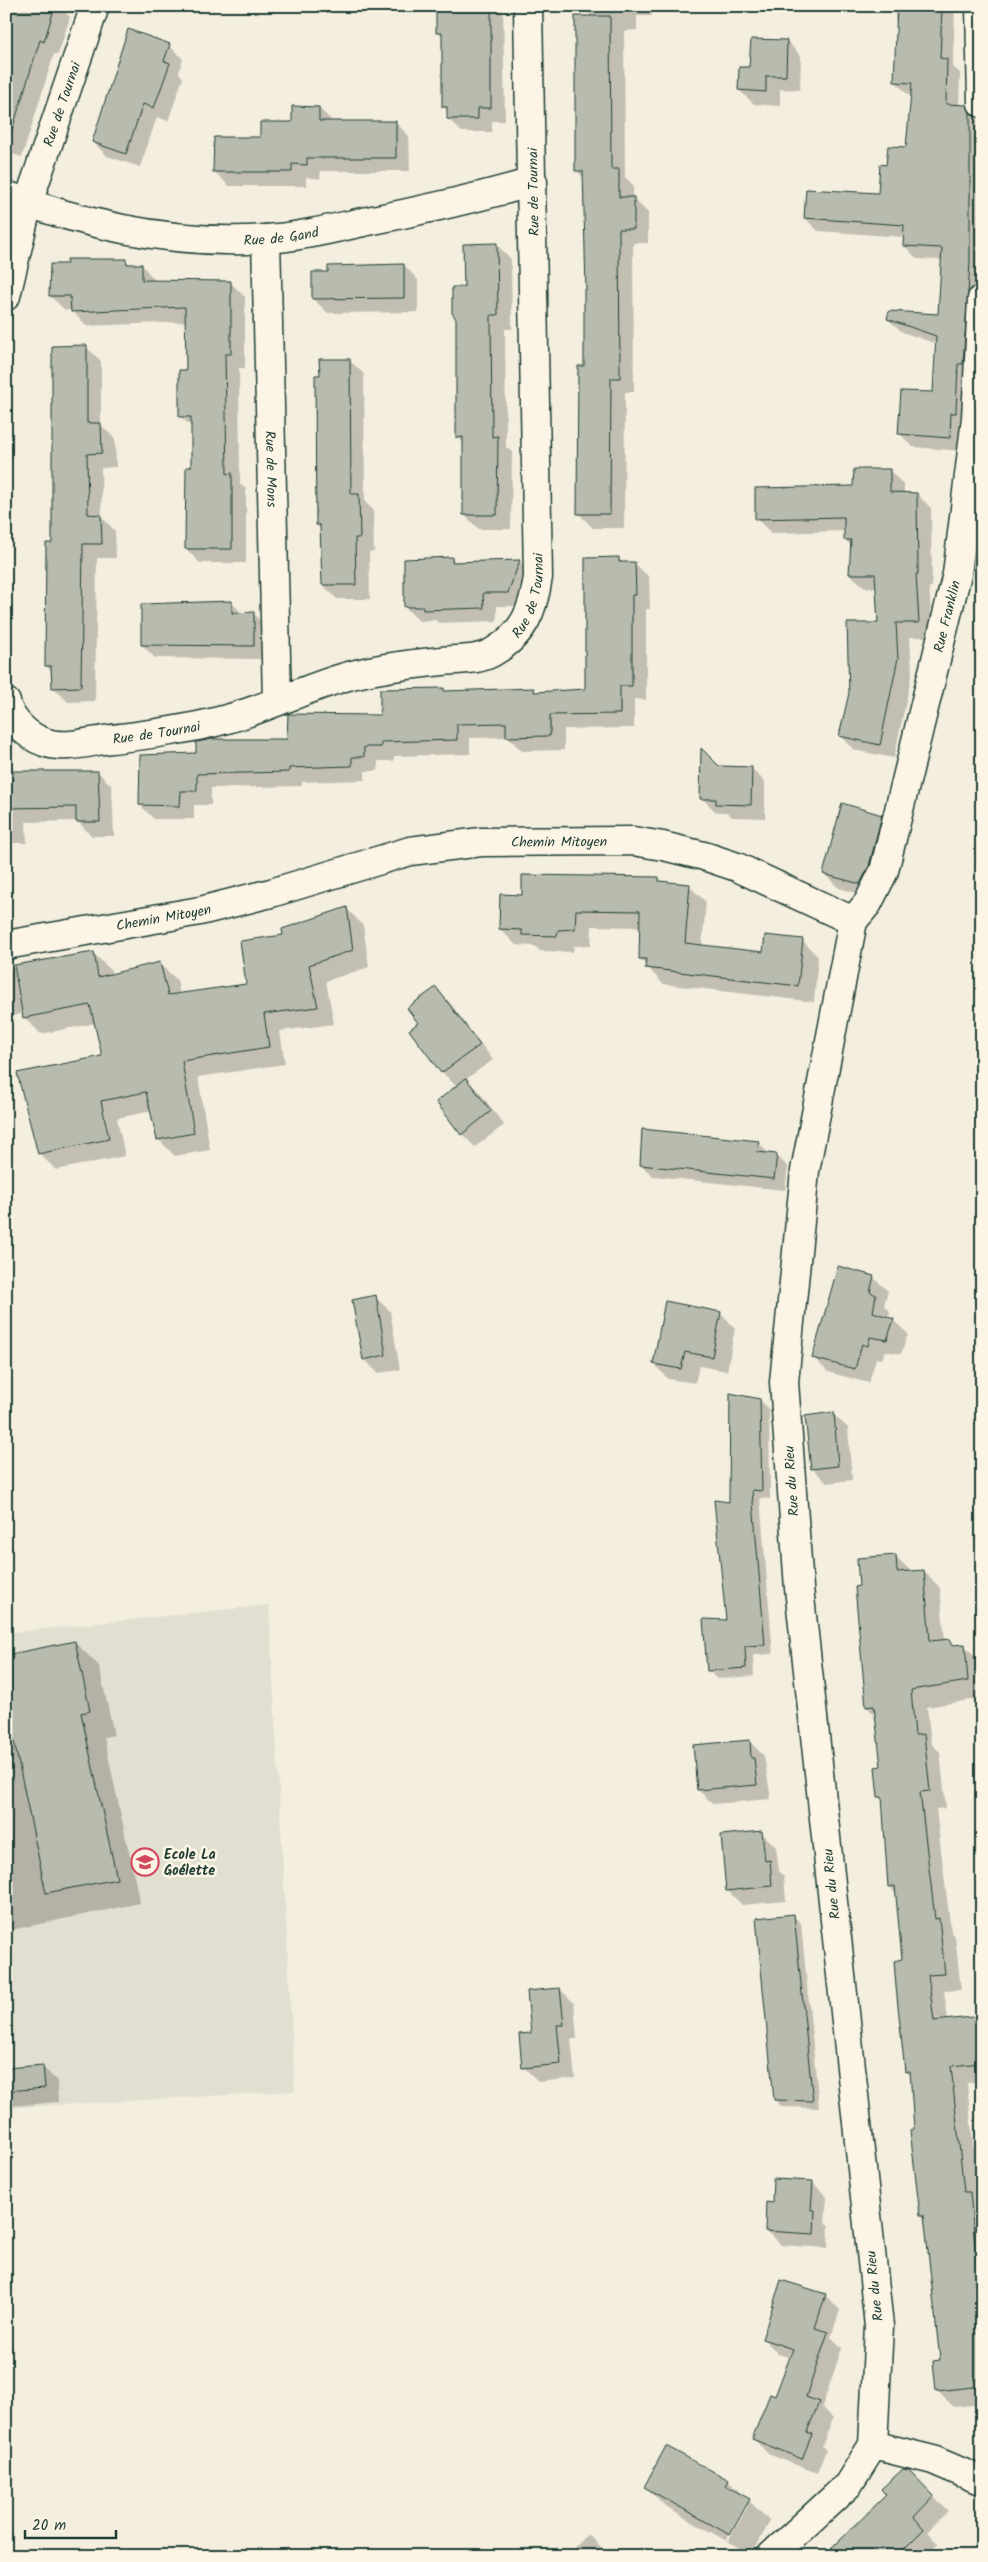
<svg xmlns="http://www.w3.org/2000/svg" width="988" height="2562" viewBox="0 0 988 2562" font-family="Kalam,sans-serif">
	<style>
		.built { fill: #e1dfd0 }
		.shadow { fill: #0003; fill-rule: evenodd }
		.building { fill: #b8bcae; stroke: #1f3d34 }
		.lines { fill: none; stroke-linecap: round; stroke-linejoin: round }
		.minor-casing { stroke: #1f3d34; stroke-width: 31 }
		.minor { stroke: #fcf5e5; stroke-width: 28 }
		.labels { text-anchor: middle; stroke-width: 5; stroke-linejoin: round; paint-order: stroke }
		.street-label { font-size: 14px; fill: #1f3d34; stroke: #fcf5e5 }
		.poi-label { font-size: 14px; font-weight: bold; fill: #1f3d34; stroke: #fcf5e5; text-anchor: start }
	</style>
	<rect width="100%" height="100%" fill="#f3eede"/>
	<filter id="ink" filterUnits="userSpaceOnUse"><feTurbulence type="fractalNoise" baseFrequency=".02" numOctaves="2"/><feDisplacementMap in="SourceGraphic" scale="10" xChannelSelector="R" yChannelSelector="G"/><feConvolveMatrix kernelMatrix="1 2 1 2 8 2 1 2 1" color-interpolation-filters="sRGB"/></filter>
	<g filter="url(#ink)">
		<!-- built -->
		<path class="built" d="M269 1605 295 2091 6 2108V1633Z"/>
		<!-- shadow -->
		<path class="shadow" d="M6 6H59L70 17 58 55 54 54 22 157 6 152Z
			M231 6H268V8Z
			M437 6H503L505 121H492V132H462L448 119V111L443 106V37L438 32Z
			M590 6H652V16H637V30L624 31 625 177 633 185V198L648 213V243H633L634 392H625L624 528H593L579 514 587 291 584 178 577 171Z
			M895 6H955L953 67 960 73 959 106H966L982 124V295L963 451 913 447 900 434 934 394 937 344 902 332 888 319 939 315 943 260 917 259 904 245 905 237 818 231 805 218 879 194 887 166 907 149 912 95H908L895 81 898 23 895 20Z
			M787 41 801 56 800 90 780 89V106L754 104 739 90 751 68Z
			M169 45 183 59 179 73 183 78 168 121 157 117 140 167 107 156 93 142Z
			M319 108 333 122H395L409 136 410 171H321L320 179 306 177V186H229L215 172 262 138 293 123Z
			M497 245 511 259 512 329H505L506 447 512 452 511 529H479L464 515V444L458 437 466 288Z
			M126 261 131 265H142L156 282 231 283 245 297V368H239L240 484 246 489V563H200L186 549 193 468V428L181 417 187 371 186 322 86 326 72 310H65L50 296Z
			M404 265 418 280V312L328 313 313 299Z
			M86 347 101 361V425L115 439 116 467 101 468 102 517 115 531 116 558H97L95 701 68 702 53 687V673L46 666 54 544Z
			M349 360 364 374 365 502 373 510 374 552H369L370 599H337L323 585 321 529 317 525 321 376Z
			M890 471 904 485V494H917L931 508 932 587H929L933 637H910L912 673 894 758 854 750 840 735 880 624 877 588H865L850 574 852 546 845 540V531L771 533 757 519 854 487Z
			M452 558 456 563 519 561 533 575 522 606H497V621L438 623 436 620 419 621 405 607Z
			M618 558 623 563H634L649 577 650 609H646V700L634 699V728L564 729V750L522 751 508 737 470 738V754L394 756V761H378V771H365V780L302 782V786L211 788V805H194V819H154L140 805 197 754 289 740 381 716 443 689 447 692 534 690 537 693 586 690Z
			M231 602 243 614 253 613 266 627V659L155 658 142 645Z
			M718 767 751 768 765 782V818L732 817 727 812H716L702 798Z
			M98 772 112 786 114 836H92L77 821 26 822 27 843H6V779Z
			M881 817 895 831 875 898 839 888 824 874Z
			M659 878 663 883 689 886 706 902 702 946 764 954 802 940 818 957 814 1002 663 984 640 959 641 927 592 926 591 945 574 946 573 952 540 951 535 946 516 945 500 929 523 896Z
			M346 908 363 925 369 967 326 981 334 1024 280 1031 285 1064 198 1077 210 1150 175 1156 158 1139 152 1111 117 1118 125 1156 56 1170 40 1154 104 1057 96 1023 41 1034 24 1017 23 1013 6 1018V969L94 954 111 970V975L160 964 177 980 180 994 247 985 285 936Z
			M436 988 450 1003 493 1060 466 1079 480 1093 504 1125 475 1147 462 1134 457 1087 442 1072 420 1023Z
			M758 1142 769 1154 776 1155 788 1167 785 1190 653 1176 641 1165Z
			M873 1277 888 1291 884 1305 890 1311 889 1318 893 1320 908 1334 901 1354 885 1351 882 1359 876 1358 869 1383 828 1372 814 1358Z
			M375 1297 390 1311 400 1370 378 1373 364 1359Z
			M720 1313 735 1328 727 1371 699 1366 695 1383 668 1379 654 1364Z
			M760 1400 769 1409 770 1499 760 1498 773 1654 753 1655 754 1676 717 1679 708 1670 727 1622 731 1503Z
			M833 1414 848 1428 852 1480 827 1483 812 1468Z
			M895 1556 912 1572 924 1571 940 1588 945 1641 950 1640 956 1646 964 1645 981 1662 982 1672V1698L927 1707 931 1743 940 1752 946 1808 936 1809 951 1932 955 1936 961 1990 944 1991 948 2021 982 2018V2081L967 2083 979 2203 982 2205V2404L954 2407 937 2391 941 2361 926 2219 921 2214 912 2077 906 2071 903 1960 897 1895 889 1886 884 1800 880 1796 883 1767 876 1716 867 1707 861 1587Z
			M75 1642 99 1666 114 1735 104 1737 140 1903 6 1931V1657Z
			M749 1741 764 1756 771 1799 713 1804 698 1790Z
			M762 1833 776 1847 779 1871 784 1876 786 1901 742 1905 727 1890Z
			M793 1916 801 1923 819 2108 782 2107 775 2100Z
			M560 1989 574 2003 577 2039H571L575 2078 538 2082 524 2067 532 2034Z
			M42 2066 57 2081 58 2102 12 2106 6 2101V2069Z
			M812 2182 827 2197 825 2222 829 2226 828 2248 781 2245 766 2231 773 2204Z
			M825 2295 840 2310 831 2337 842 2348 822 2407 833 2418 822 2446 826 2450 817 2473 768 2454 754 2439 776 2398 791 2358 778 2354 764 2339Z
			M909 2471 948 2511 927 2532 938 2544 926 2556H826Z
			M728 2481 770 2521 752 2555 667 2508 646 2487ZM746 2504 748 2506 728 2541 726 2540Z
			M588 2534 610 2556H567Z"/>
		<!-- building -->
		<path class="building" d="M6 6H55L44 42 40 40 12 130 6 129Z
			M436 6H491V108H478V119H447V107H442V33H436Z
			M897 6H942L940 58 947 59 946 104 967 105 970 113V263L963 364H958L956 413H951L950 438 898 434 901 391 933 392 936 336 887 319 889 311 938 314 942 248 903 246 904 225 804 218 806 189 878 193 880 164 886 165 888 146 906 147 912 83 894 82Z
			M575 16H610L611 169H619V197H634V229H619L620 378H611L610 514H577L578 366H584V290H586L583 171H575Z
			M128 29 170 44 164 61 170 63 154 108 143 104 126 154 92 142Z
			M751 39 787 40 786 76H766V92L738 90 739 67H749Z
			M292 106 319 107V121H396V158H307V165L292 164V172H213L214 137H260V122H292Z
			M497 243 498 315H491L492 437 498 436 497 515H463V437L456 438V319L452 313V287H464L463 244Z
			M67 259H126L127 264H142V280L231 281V354H225L227 474 232 473V549H185L186 467H191V417H179V370H186L185 307 71 312 70 296H49L50 264H67Z
			M404 264V298L312 299V272H328V266Z
			M87 345V423H101L102 453 87 454 88 514 101 515 102 544H83L81 687 52 688 51 666H45L46 543H52V346Z
			M319 359H350L351 494H359L360 538H355L356 585H322L320 525H316L315 375H320Z
			M854 469H890V492L917 493 918 574H916L919 623H896L898 658 880 745 839 736 849 693 847 623H878L875 574H849L851 540H844V517L755 519V488L853 486Z
			M452 557V562L520 560 508 593H483L484 608 423 610V607H404V559Z
			M619 557V562H635L636 595H632V686H620V714L550 715V736L506 737V723L457 724V740L381 742V747H364V757H352V766L289 768V772L197 774V791H181L180 806 139 805 140 755 196 753V742L213 739H287L288 714 380 715V689L444 688V691L534 688V692L585 689V558Z
			M232 601V613L254 612V646L141 645V604Z
			M701 748 719 766 752 767 751 805 716 804V799H700Z
			M13 771H98L100 822H76V807L6 808V780H13Z
			M842 803 882 815 869 866 860 884 823 874Z
			M522 875 659 877V881L690 884 685 943 763 952 765 935 803 939 798 986 645 968 646 959H639L640 911 576 910 575 929 558 930 557 936 522 935V930L499 929 500 894 522 895Z
			M347 907 353 950 309 965 318 1007 264 1014 269 1047 182 1061 194 1133 157 1140 146 1092 101 1101 109 1139 38 1154 17 1073 102 1056 90 1005 23 1018 14 965 94 952 98 977 160 962 168 995 246 984 240 941 283 935 282 929Z
			M436 987 480 1045 441 1073 409 1030 418 1023 407 1008Z
			M466 1078 491 1111 461 1135 436 1102Z
			M642 1129 759 1141 757 1152 777 1154 774 1179 640 1165Z
			M838 1266 874 1276 870 1292 876 1295 873 1312 894 1319 887 1340 870 1337 868 1346 862 1344 855 1369 812 1358Z
			M376 1295 386 1355 363 1360 352 1300Z
			M665 1301 721 1312 712 1357 685 1352 681 1369 653 1364Z
			M730 1393 760 1399 762 1491 752 1490 765 1645 745 1646 746 1668 707 1671 703 1619 726 1620 714 1500 729 1502Z
			M834 1412 838 1466 811 1469 805 1416Z
			M896 1555 897 1572 924 1570 930 1641 950 1639 952 1645 965 1644 968 1681 911 1690 915 1735 924 1734 930 1791 920 1792 935 1919 939 1918 945 1974 928 1975 934 2021 982 2016V2063L951 2066 964 2192H970L978 2280H974L982 2363V2386L936 2391 933 2361 940 2360 924 2215H920L910 2130 914 2129 910 2071 905 2072 896 1987 894 1961 902 1959 895 1886 888 1887 882 1797H878L875 1767 881 1766 874 1706 866 1707 855 1587 859 1586 857 1558Z
			M75 1641 90 1711 81 1713 117 1879 46 1893 11 1727 6 1728V1655Z
			M750 1740 751 1758H754L757 1785 697 1790 693 1745Z
			M762 1831 765 1861 770 1860 772 1886 726 1891 721 1835Z
			M794 1914 810 2074 813 2101 774 2100 768 2040 756 1918Z
			M560 1988 564 2025H557L561 2064 522 2068 519 2034 531 2033 527 1991Z
			M43 2065 45 2088 6 2091V2068Z
			M773 2179 813 2181 811 2210H815L814 2234 765 2231 766 2202 772 2203Z
			M781 2280 826 2294 815 2328 828 2332 806 2397 819 2402 807 2432 812 2434 802 2459 752 2439 770 2394 775 2396 793 2349 762 2339Z
			M666 2446 729 2480 726 2486 750 2499 730 2535 644 2487Z
			M903 2469 909 2470 934 2496 914 2517 924 2529 897 2556H824L886 2495 881 2489Z"/>
		<g class="lines">
			<!-- minor casing -->
			<g class="minor-casing">
				<g id="minor">
					<path d="M980 6 982 103"/>
					<path id="s1" d="M6 195C88 226 178 245 266 239 298 237 331 229 363 222 420 211 477 198 533 182"/>
					<path id="s2" d="M266 239 277 700"/>
					<path id="s3" d="M6 296 28 203 95 6"/>
					<path id="s4" d="M6 702C10 720 27 736 44 742 62 749 85 743 104 740 145 735 187 730 227 719 271 707 311 685 356 674 384 667 413 664 442 661 459 659 478 661 493 652 524 634 533 611 538 577L528 6"/>
					<path id="s5" d="M6 945 200 911 271 893 410 851 481 842 633 841 663 846 704 856 737 867 853 921"/>
					<path d="M873 2445 933 2460 982 2481"/>
					<path id="s6" d="M771 2556 848 2485 873 2445 879 2326 799 1588 784 1382 805 1171 853 921 868 903 884 871 957 574 976 418 982 299"/>
				</g>
			</g>
			<!-- minor -->
			<use href="#minor" class="minor"/>
		</g>
	</g>
	<!-- icons -->
	<defs>
		<g id="school-ring" transform="scale(1.4375)"><circle r="9.5" fill="#fcf5e5" stroke="#d1495b" stroke-width="1.5"/><path d="M0-5L7-2L0 1L-7-2ZM-4 1L0 2.5L4 1V4Q0 6-4 4Z" fill="#d1495b"/></g>
	</defs>
	<g fill-rule="evenodd">
		<use href="#school-ring" x="145" y="1862"/>
	</g>
	<g class="labels">
		<!-- street labels -->
		<g class="street-label">
			<text dy="5" stroke="none"><textPath href="#s3" startOffset="200">Rue de Tournai</textPath></text>
			<text transform="translate(533 192) rotate(-91)" y="5">Rue de Tournai</text>
			<text dy="5" stroke="none"><textPath href="#s1" startOffset="281">Rue de Gand</textPath></text>
			<text dy="5" stroke="none"><textPath href="#s2" startOffset="230">Rue de Mons</textPath></text>
			<text dy="5" stroke="none"><textPath href="#s4" startOffset="590">Rue de Tournai</textPath></text>
			<text dy="5" stroke="none"><textPath href="#s6" startOffset="2008">Rue Franklin</textPath></text>
			<text dy="5" stroke="none"><textPath href="#s4" startOffset="171">Rue de Tournai</textPath></text>
			<text dy="5" stroke="none"><textPath href="#s5" startOffset="565">Chemin Mitoyen</textPath></text>
			<text dy="5" stroke="none"><textPath href="#s5" startOffset="160">Chemin Mitoyen</textPath></text>
			<text transform="translate(791 1481) rotate(-94)" y="5">Rue du Rieu</text>
			<text transform="translate(831 1884) rotate(-96)" y="5">Rue du Rieu</text>
			<text transform="translate(874 2286) rotate(-96)" y="5">Rue du Rieu</text>
		</g>
		<!-- poi labels -->
		<g class="poi-label">
			<text x="164" y="1859">Ecole La<tspan x="164" dy="16">Goélette</tspan></text>
		</g>
	</g>
	<!-- margin -->
	<rect width="988" height="2562" fill="none" stroke="#fcf5e5" stroke-width="25"/>
	<rect x="12" y="12" width="963" height="2537" fill="none" stroke="#1f3d34" stroke-width="2" filter="url(#ink)"/>
	<!-- scale -->
	<path d="M25 2530v8h91v-8" fill="none" stroke="#1f3d34" stroke-width="2.5"/>
	<text x="32" y="2530" font-size="15" fill="#1f3d34" stroke="#fcf5e5" stroke-width="4" paint-order="stroke">20 m</text>
</svg>
